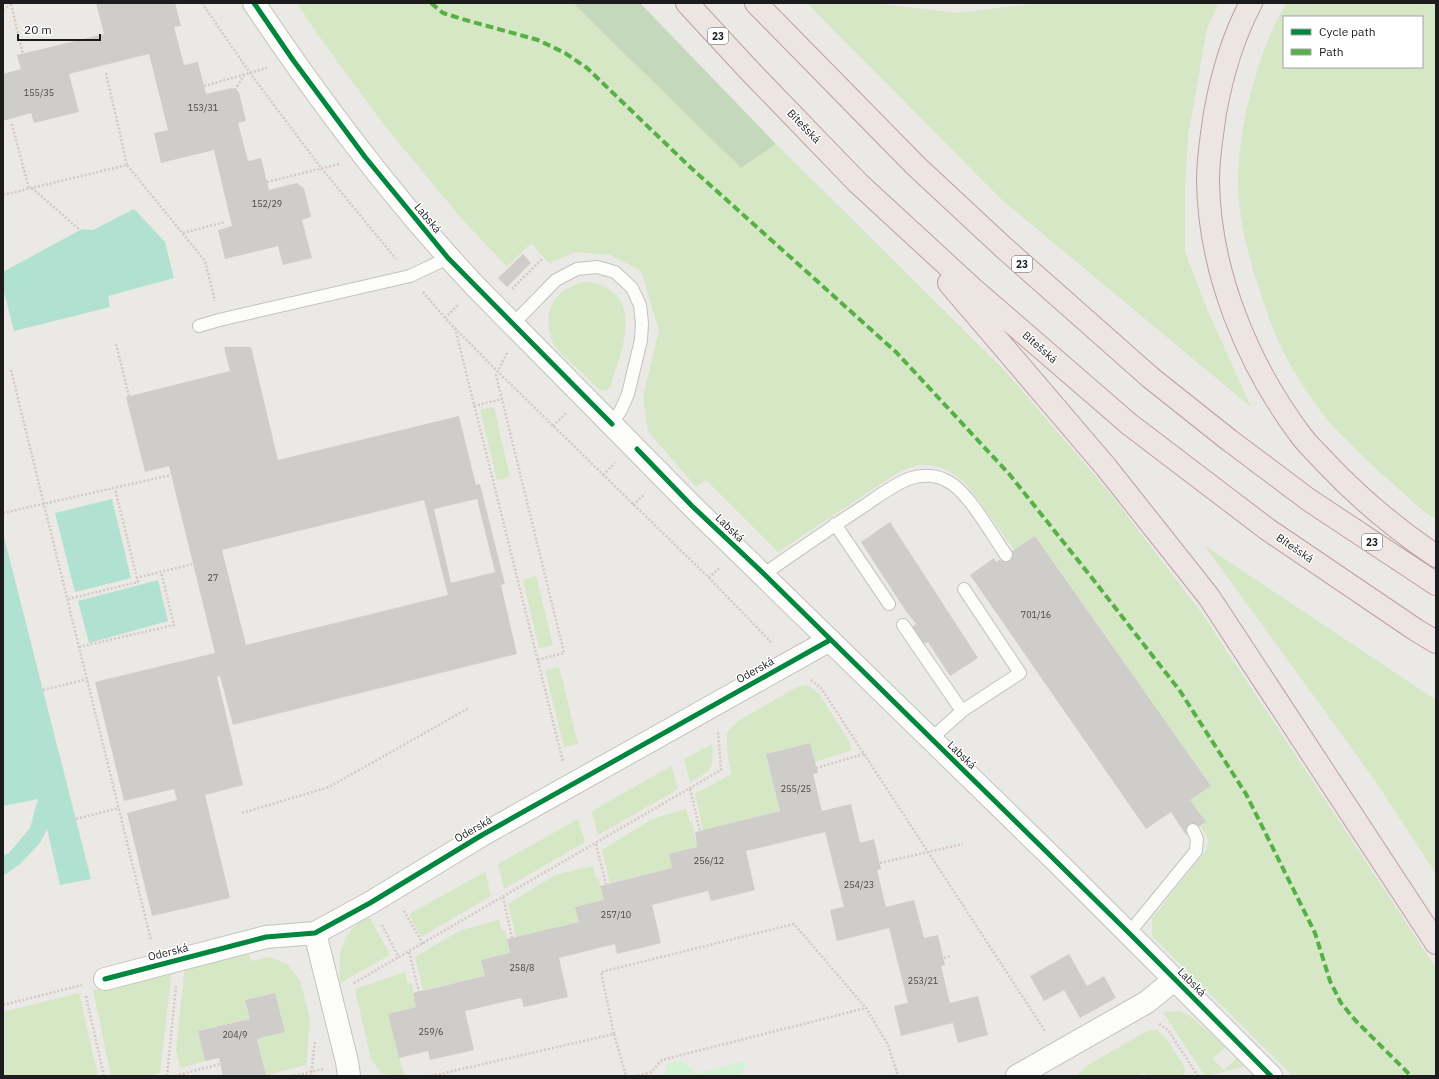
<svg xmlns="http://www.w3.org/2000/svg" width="1439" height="1079" viewBox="0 0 1439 1079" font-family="'IBM Plex Sans',sans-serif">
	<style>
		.grass { fill: #d5e7c5; fill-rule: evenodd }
		.forest { fill: #c4d8bb }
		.park { fill: #d3f1d5 }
		.pitch { fill: #b1e1d0 }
		.building { fill: #cfcdca; fill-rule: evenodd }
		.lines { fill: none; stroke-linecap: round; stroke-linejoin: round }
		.service-casing { stroke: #c3c2c1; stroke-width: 14 }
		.minor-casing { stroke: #c3c2c1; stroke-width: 24 }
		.trunk-casing { stroke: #be9ea5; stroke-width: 24 }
		.path { stroke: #d5c8c6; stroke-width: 2.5; stroke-dasharray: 2 2; stroke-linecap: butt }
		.service { stroke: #fcfcfb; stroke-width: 12 }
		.minor { stroke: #fcfcfb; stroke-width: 22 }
		.trunk { stroke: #ece5e1; stroke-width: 22 }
		.quiet { stroke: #55b145; stroke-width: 4; stroke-dasharray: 8 4; stroke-linecap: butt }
		.cycleway-casing { stroke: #fff; stroke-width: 8 }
		.cycleway { stroke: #00873e; stroke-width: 5 }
		.labels { text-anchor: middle; stroke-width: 3; stroke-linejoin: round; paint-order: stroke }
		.number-label { font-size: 9px; fill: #494848 }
		.shield { fill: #fff; stroke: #606060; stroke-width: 1 }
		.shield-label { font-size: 10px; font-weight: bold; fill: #1c1c1c }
		.street-label { font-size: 11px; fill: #1c1c1c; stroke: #fff }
	</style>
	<rect width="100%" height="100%" fill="#eae9e5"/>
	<!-- grass -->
	<path class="grass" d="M297 3H573L741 168 776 144 1005 371 1109 492 1201 612 1436 968V1076H1293L1152 936V918L1205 852C1211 840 1207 836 1200 826L1206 822 1190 800 1211 786 1036 537 1014 550C1006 538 998 527 989 515 973 492 957 466 926 465 915 464 904 470 894 475L778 552 706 480 696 487 648 431 643 396 659 331 641 271 610 255 576 252 549 263 531 243 507 267 462 219 384 125 318 35Z
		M807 3H871L957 13 1040 3H1219L1207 29 1188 136 1185 188V252L1207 309 1251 407 1002 200Z
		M1287 3H1436V519L1426 513C1399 489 1371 466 1346 439 1339 432 1331 425 1325 417 1310 397 1296 376 1284 353 1275 336 1268 316 1262 297 1249 259 1238 219 1238 179 1239 145 1245 110 1255 78 1263 51 1272 26 1287 3ZM1284 17H1422V67H1284Z
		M584 282C595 282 604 285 613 292 639 315 618 358 611 386 608 390 605 391 600 390 591 381 581 372 571 363 565 357 559 352 554 345 551 340 550 334 549 328 546 302 560 288 584 282Z
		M494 407 510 477 497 480 480 410Z
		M1204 545 1436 700V874L1374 779Z
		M536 576 553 645 539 648 523 580Z
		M559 667 578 744 564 747 545 670Z
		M808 685 819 694 849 741 852 750 815 762 810 743 766 754 780 811 703 830 695 794 731 774 727 749V733L738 721 797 687Z
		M712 744C714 770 712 770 690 782L684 759Z
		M671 766 678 789 598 835 592 811Z
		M686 809 690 823 692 822 697 847 669 854 672 868 610 883 602 850 652 819Z
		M578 819 585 842 504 889 498 864Z
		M593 866 595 877H598L604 900 575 907 579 922 516 937 508 904 555 875Z
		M485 872 491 896 421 937 409 914Z
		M369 916 390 955 340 983C339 962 338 944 354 927 358 922 364 919 369 916Z
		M499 920 502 931 505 930 510 953 485 976 423 990 415 957 461 930Z
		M248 949 251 961 270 957 287 964 300 981 310 1018 306 1065 266 1075 257 1039 285 1032 275 993 245 1000 250 1019 198 1031 205 1061 180 1068 176 1049 185 966Z
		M172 969 160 1073 151 1076H111L93 990Z
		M405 972 408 984 412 983 416 1007 388 1014 404 1075 396 1076 381 1073 371 1059 355 989Z
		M79 993 98 1076H3V1012Z
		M1180 1011 1193 1018 1225 1047 1213 1059 1224 1070 1237 1058 1244 1067 1205 1076 1163 1012Z
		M1157 1030 1165 1037 1185 1068 1184 1076H1146L1145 1073 1134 1076H1078V1074L1088 1065 1147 1031Z"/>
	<!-- forest -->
	<path class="forest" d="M573 3H640L776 144 741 168Z"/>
	<!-- park -->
	<path class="park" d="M678 1060 688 1065 695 1074 747 1061 740 1076H663L668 1064Z"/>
	<!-- pitch -->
	<path class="pitch" d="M134 209 165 242 174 278 108 296 110 307 14 331 3 288V272L82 229 93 230Z
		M112 499 131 578 75 592 55 513Z
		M3 533 91 879 60 885 47 829 40 843 20 864 3 876V856L9 853 30 828 38 799 3 806Z
		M158 580 168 621 89 643 78 601Z"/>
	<!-- building -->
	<path class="building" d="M96 3H175L181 26 174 27 184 65 198 62 206 94 232 88 239 92 246 121 238 123 248 161 261 158 269 190 297 183 304 188 311 217 302 220 312 258 283 265 278 246 225 259 218 230 232 226 214 150 161 163 154 133 168 130 149 54 69 74 79 112 34 123 31 113 3 121V74L21 69 17 55 104 34Z
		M523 254 531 263 507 287 498 278Z
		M224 347H251L278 460 459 416 476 485 480 484 505 584 501 585 517 654 233 725 220 676 217 677 243 785 205 795 230 898 152 916 127 813 177 800 174 789 124 801 95 682 215 653 169 466 145 472 126 397 230 371ZM477 499 495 572 451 583 434 509ZM424 500 448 595 246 645 222 550Z
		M890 522 978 658 950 676 928 642 923 644 912 627 916 624 905 610 861 542Z
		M1035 536 1211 786 1190 800 1206 822 1186 835 1171 812 1146 829 970 575 994 558 996 562Z
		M810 743 818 773 813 774 822 811 851 804 860 843 874 839 881 869 877 870 886 907 914 900 924 938 938 935 945 965 941 966 950 1003 978 996 988 1035 958 1043 953 1023 901 1036 894 1006 908 1003 889 928 837 941 830 910 844 907 825 832 746 851 755 890 711 901 708 891 652 905 661 943 617 954 615 944 559 958 568 997 524 1007 521 998 465 1011 474 1050 430 1060 428 1051 399 1058 388 1014 416 1007 413 993 485 976 481 960 510 953 507 939 579 922 575 907 604 900 600 886 672 868 669 854 697 847 695 832 780 811 766 754Z
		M1069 954 1087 986 1104 976 1116 998 1080 1018 1064 990 1044 1001 1030 976Z
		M275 993 285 1032 257 1039 266 1075 270 1074 271 1076H223L219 1058 205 1061 198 1031 250 1019 245 1000Z"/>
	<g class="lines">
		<!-- service casing -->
		<g class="service-casing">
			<path id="service" d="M513 324 556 280 577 269 597 267 615 272 632 288 640 305 642 323 641 340 628 394 621 410 612 424
				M199 326 219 320 410 276 448 258
				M835 524 889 604
				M764 574C797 551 830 528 864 506 879 496 894 484 911 478 923 474 938 475 949 482 968 492 993 536 1006 555
				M903 625 962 711
				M931 739 962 711 1020 673 964 589
				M1129 933 1196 851 1197 839 1193 830"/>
		</g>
		<!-- minor casing -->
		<g class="minor-casing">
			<path id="minor" d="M254 3C321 103 394 200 476 287L692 506 1058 863 1271 1076
				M315 933 347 1062 349 1076
				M105 979 266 937 315 933 370 903 482 835 830 640
				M1017 1076 1147 1002 1175 979"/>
		</g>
		<!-- trunk casing -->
		<g class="trunk-casing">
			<path id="trunk" d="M687 3 748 69 858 183 972 288 1129 424 1267 529 1416 630 1436 642
				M756 3 916 166 1003 247 1151 378 1229 440 1309 500 1436 584
				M1251 3C1233 37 1222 74 1215 113 1212 135 1208 157 1208 180 1209 271 1247 364 1302 437 1309 446 1318 454 1326 463 1359 498 1396 529 1436 556
				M949 283 1106 467 1209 597 1436 943"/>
		</g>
		<!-- path -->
		<path class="path" d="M202 3 250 73 322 169 396 259
			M11 4 23 54
			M3 10 12 3
			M106 73 127 165
			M204 86 267 68
			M235 90 244 75
			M12 124 29 189
			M267 182 339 164
			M32 188 80 230
			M3 195 127 165 205 261 215 301
			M183 233 225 222
			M512 289 542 259
			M423 292 445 318 497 371 709 578 772 643
			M445 318 459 304
			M455 328 563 762
			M116 344 129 396
			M507 353 496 375 564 653 537 660
			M11 370 151 940
			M474 406 502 399
			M553 426 566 413
			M603 475 615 463
			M633 505 645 494
			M3 513 171 475
			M136 578 193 564
			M709 578 720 567
			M68 599 138 582 115 489
			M79 647 174 625 161 572
			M811 680 821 688 1045 1031
			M43 690 87 679
			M816 768 864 754
			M690 789 700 831
			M242 813 329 787 469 708
			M76 819 119 808
			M596 844 606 884
			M880 863 963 844
			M503 897 512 938
			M404 911 423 944
			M382 925 399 958
			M409 952 419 992
			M944 958 951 956
			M354 983 721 770 718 731
			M86 996 104 1076
			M3 1005 82 985
			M1159 1024 1168 1030 1198 1076
			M614 1034 626 1076
			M167 1076 176 986
			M175 1076 220 1064
			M294 1076 323 1069
			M311 1076 315 1041
			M431 1076 614 1034 601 972 794 924 866 1008 888 1045 898 1076
			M638 1076 651 1072 662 1060 866 1008"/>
		<!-- service -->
		<use href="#service" class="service"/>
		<!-- minor -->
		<use href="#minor" class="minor"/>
		<!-- trunk -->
		<use href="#trunk" class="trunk"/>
		<!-- quiet -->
		<path class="quiet" d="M431 3 443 13 462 19 538 40 565 53 587 68 690 167 896 352 1010 475 1092 578 1180 691 1246 794 1315 933 1330 981 1341 1003 1355 1020 1411 1076"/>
		<!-- cycleway casing -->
		<g class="cycleway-casing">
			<path id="cycleway" d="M254 3 293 60 365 157 448 258 612 424
				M637 449 692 506 764 574 1129 933 1271 1076
				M105 979 266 937 315 933 370 903 482 835 830 640"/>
		</g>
		<!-- cycleway -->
		<use href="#cycleway" class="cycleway"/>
	</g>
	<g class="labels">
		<!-- number labels -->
		<g class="number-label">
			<text x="39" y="96">155/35</text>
			<text x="203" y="111">153/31</text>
			<text x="267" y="207">152/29</text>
			<text x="213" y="581">27</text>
			<text x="1036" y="618">701/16</text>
			<text x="796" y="792">255/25</text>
			<text x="709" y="864">256/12</text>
			<text x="859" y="888">254/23</text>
			<text x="616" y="918">257/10</text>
			<text x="522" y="971">258/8</text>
			<text x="923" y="984">253/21</text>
			<text x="431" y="1035">259/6</text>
			<text x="235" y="1038">204/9</text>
		</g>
		<!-- shield labels -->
		<g class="shield">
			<rect x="708" y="28" width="20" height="16" rx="3"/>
			<rect x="1012" y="256" width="20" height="16" rx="3"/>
			<rect x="1362" y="534" width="20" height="16" rx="3"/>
		</g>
		<g class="shield-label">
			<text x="718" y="40">23</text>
			<text x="1022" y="268">23</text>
			<text x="1372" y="546">23</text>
		</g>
		<!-- street labels -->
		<g class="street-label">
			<text transform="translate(804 126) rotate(46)" y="4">Bítešská</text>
			<text transform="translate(428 218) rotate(50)" y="4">Labská</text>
			<text transform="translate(1040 347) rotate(41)" y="4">Bítešská</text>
			<text transform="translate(730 528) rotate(44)" y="4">Labská</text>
			<text transform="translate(1295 548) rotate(34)" y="4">Bítešská</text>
			<text transform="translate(755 670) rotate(-29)" y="4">Oderská</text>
			<text transform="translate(962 755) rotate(44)" y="4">Labská</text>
			<text transform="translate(473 829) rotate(-30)" y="4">Oderská</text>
			<text transform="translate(168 952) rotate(-14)" y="4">Oderská</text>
			<text transform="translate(1192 982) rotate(45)" y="4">Labská</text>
		</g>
	</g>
	<!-- border -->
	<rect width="1439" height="1079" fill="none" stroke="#1c1c1c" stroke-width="8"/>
	<!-- legend -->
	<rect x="1283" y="16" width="140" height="52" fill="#ffffff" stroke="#a4a4a4"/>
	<rect x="1291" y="29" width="20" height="6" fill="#00873e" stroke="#a4a4a4"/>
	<text x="1319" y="36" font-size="12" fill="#1c1c1c">Cycle path</text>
	<rect x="1291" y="49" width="20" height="6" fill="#55b145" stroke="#a4a4a4"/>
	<text x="1319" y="56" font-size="12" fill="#1c1c1c">Path</text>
	<!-- scale -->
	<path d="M18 34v6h82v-6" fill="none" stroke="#1c1c1c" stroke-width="2"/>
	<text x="24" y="34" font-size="12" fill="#1c1c1c" stroke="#ffffff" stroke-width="3" paint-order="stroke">20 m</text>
</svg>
